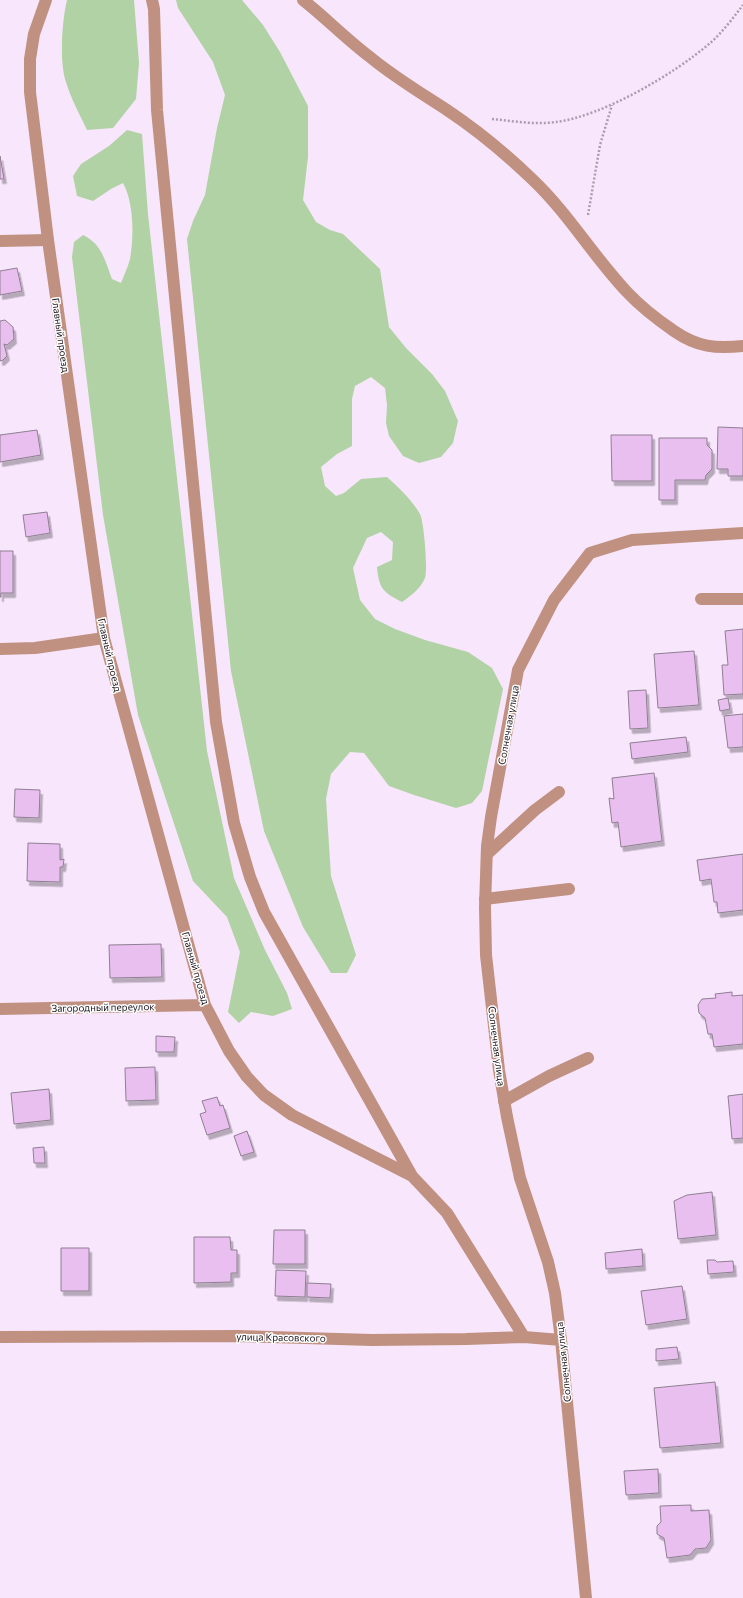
<svg xmlns="http://www.w3.org/2000/svg" width="743" height="1598" viewBox="0 0 743 1598" font-family="Commissioner,sans-serif">
	<style>
		.green { fill: #b1d2a4 }
		.building { fill: #e8bfef; stroke: #8f7f92; filter: url(#shadow) }
		.lines { fill: none; stroke-linecap: round; stroke-linejoin: round }
		.path { stroke: #ab9dae; stroke-width: 2.5; stroke-dasharray: 2 2; stroke-linecap: butt }
		.lane { stroke: #c09180; stroke-width: 12 }
		.street { stroke: #c09180; stroke-width: 12 }
		.labels { text-anchor: middle; stroke-width: 3; stroke-linejoin: round; paint-order: stroke }
		.street-label { font-size: 10px; fill: #1b141c; stroke: #fff }
	</style>
	<defs>
		<filter id="shadow"><feDropShadow dx="2.5" dy="4.5" stdDeviation="0" flood-color="#0004"/></filter>
	</defs>
	<rect width="100%" height="100%" fill="#f8e6fc"/>
	<!-- green -->
	<path class="green" d="M67 0H134L139 63 136 99 113 128 87 130C80 115 71 99 66 82 59 62 62 21 67 0Z
		M176 0H242L263 25 280 52 308 106V157L303 200 316 222 330 230 343 234 380 269 389 327 406 348 432 374 445 391 458 421 453 443 441 457 419 463 403 456 389 436 386 423 387 405 385 388 371 377 355 386 352 399V446L337 454 321 467 325 486 336 496 344 493 361 479 387 477C399 488 412 500 420 514 424 522 428 570 425 578 420 589 412 595 402 602 383 592 379 589 377 567L392 560 393 542 381 532 367 538 353 568 360 600 375 619 395 629 425 640 468 652 492 668 503 689 482 791 472 803 456 808 414 795 389 786 364 753 350 752 331 774 326 799 331 876 356 955 347 973H331L303 927 264 831 231 671 187 239 193 221 205 195 217 128 225 95 213 62 178 8Z
		M127 130 142 134 148 214 207 751 234 878 265 950 287 993 292 1009 273 1016 251 1012 239 1023 228 1012 240 952 227 917 193 881 138 715 103 515 72 257 74 242 83 235C102 244 105 261 112 279L121 283C124 275 128 267 130 259 134 237 134 203 123 183L111 189 93 201 77 196 73 176 81 164 109 146Z"/>
	<!-- building -->
	<path class="building" d="M0 156 4 179H0Z
		M17 268 22 291 0 295V271Z
		M5 320 13 327 14 339 7 345 4 344 7 356 3 360 0 361V321Z
		M718 427 743 428V476H728V469H717Z
		M37 430 41 455 0 462V435Z
		M611 435H652V481H612Z
		M659 438H707V445L712 450V469L706 475 705 480H675V500H659Z
		M47 512 50 533 26 537 23 515Z
		M0 551H13V593H1V597H0Z
		M743 629V694L724 695 722 665H728L725 631Z
		M694 651 699 705 658 708 654 654Z
		M646 690 648 728 630 729 628 691Z
		M728 698 730 709 720 711 718 700Z
		M743 714V747L728 748 724 716Z
		M686 737 688 752 632 759 630 743Z
		M654 773 662 841 621 847 618 822 612 823 609 798 614 799 612 778Z
		M15 789 40 790 39 818 14 817Z
		M28 843 60 844V860L64 859 63 867H60V882L27 881Z
		M743 854V910L718 913 717 902H714L711 879 700 881 697 860Z
		M161 944 162 977 110 978 109 945Z
		M732 992V996L743 995V1044L714 1047 712 1034H708L705 1018 699 1013 698 1005 702 999 716 998 715 994Z
		M156 1036 175 1037 174 1052H156Z
		M155 1067 156 1100 126 1101 125 1068Z
		M49 1089 51 1120 14 1124 11 1093Z
		M743 1094V1138L732 1139 728 1096Z
		M217 1097 220 1106 223 1105 230 1128 207 1135 200 1114 206 1112 202 1101Z
		M247 1131 254 1152 241 1156 234 1136Z
		M44 1147 45 1163H34L33 1148Z
		M712 1192 716 1235 678 1239 674 1201 687 1195Z
		M274 1230H305V1264H273Z
		M194 1237H230L231 1250H237V1273H231V1282L194 1283Z
		M61 1248H89V1291H61Z
		M642 1249 643 1266 606 1269 605 1253Z
		M707 1260H715L717 1262 733 1261 734 1272 708 1274Z
		M276 1270 306 1271 305 1297 275 1296Z
		M307 1283 331 1284 330 1298 307 1297Z
		M682 1286 687 1319 646 1325 641 1291Z
		M677 1347 679 1359 656 1361V1349Z
		M715 1382 721 1443 660 1448 654 1388Z
		M658 1469 659 1493 626 1495 624 1471Z
		M691 1505V1511L709 1510 711 1540 706 1548 695 1549 690 1555 667 1558 664 1538 657 1534V1526L661 1522 660 1506Z"/>
	<g class="lines">
		<!-- path -->
		<path class="path" d="M492 119C513 121 535 125 556 122 603 116 674 74 709 44 722 33 733 18 743 5
			M588 215 600 145 612 105"/>
		<!-- lane -->
		<path class="lane" d="M303 0C326 18 346 39 370 57 394 77 421 93 447 110 477 130 506 154 532 179 568 213 593 256 627 292 641 307 658 320 674 331 697 347 716 349 743 346
			M0 241 48 240
			M0 649 35 648 104 638
			M487 854 535 810 559 792
			M485 899 569 889
			M504 1101 549 1076 588 1058"/>
		<!-- street -->
		<path class="street" d="M46 0 34 34 30 59V92L48 240 104 638 205 1005 229 1051 247 1077 264 1095 292 1115 412 1176
			M152 0 154 9 157 110 216 722 234 823 250 877 264 912 412 1176 447 1213 524 1337
			M701 599H743
			M0 1009 205 1005
			M0 1337 238 1336 372 1340 466 1339 524 1337 561 1340
			M586 1598 561 1340 555 1293 548 1262 520 1178 507 1117 499 1070 486 955 485 907 487 846 491 817 518 670 554 600 590 553 632 540 743 533"/>
	</g>
	<g class="labels">
		<!-- street labels -->
		<g class="street-label">
			<text transform="translate(61 335) rotate(82)" y="4">Главный проезд</text>
			<text transform="translate(110 655) rotate(77)" y="4">Главный проезд</text>
			<text transform="translate(508 725) rotate(-80)" y="4">Солнечная улица</text>
			<text transform="translate(196 968) rotate(74)" y="4">Главный проезд</text>
			<text transform="translate(103 1007) rotate(-1)" y="4">Загородный переулок</text>
			<text transform="translate(497 1046) rotate(83)" y="4">Солнечная улица</text>
			<text transform="translate(281 1337) rotate(1)" y="4">улица Красовского</text>
			<text transform="translate(563 1362) rotate(-96)" y="4">Солнечная улица</text>
		</g>
	</g>
</svg>
